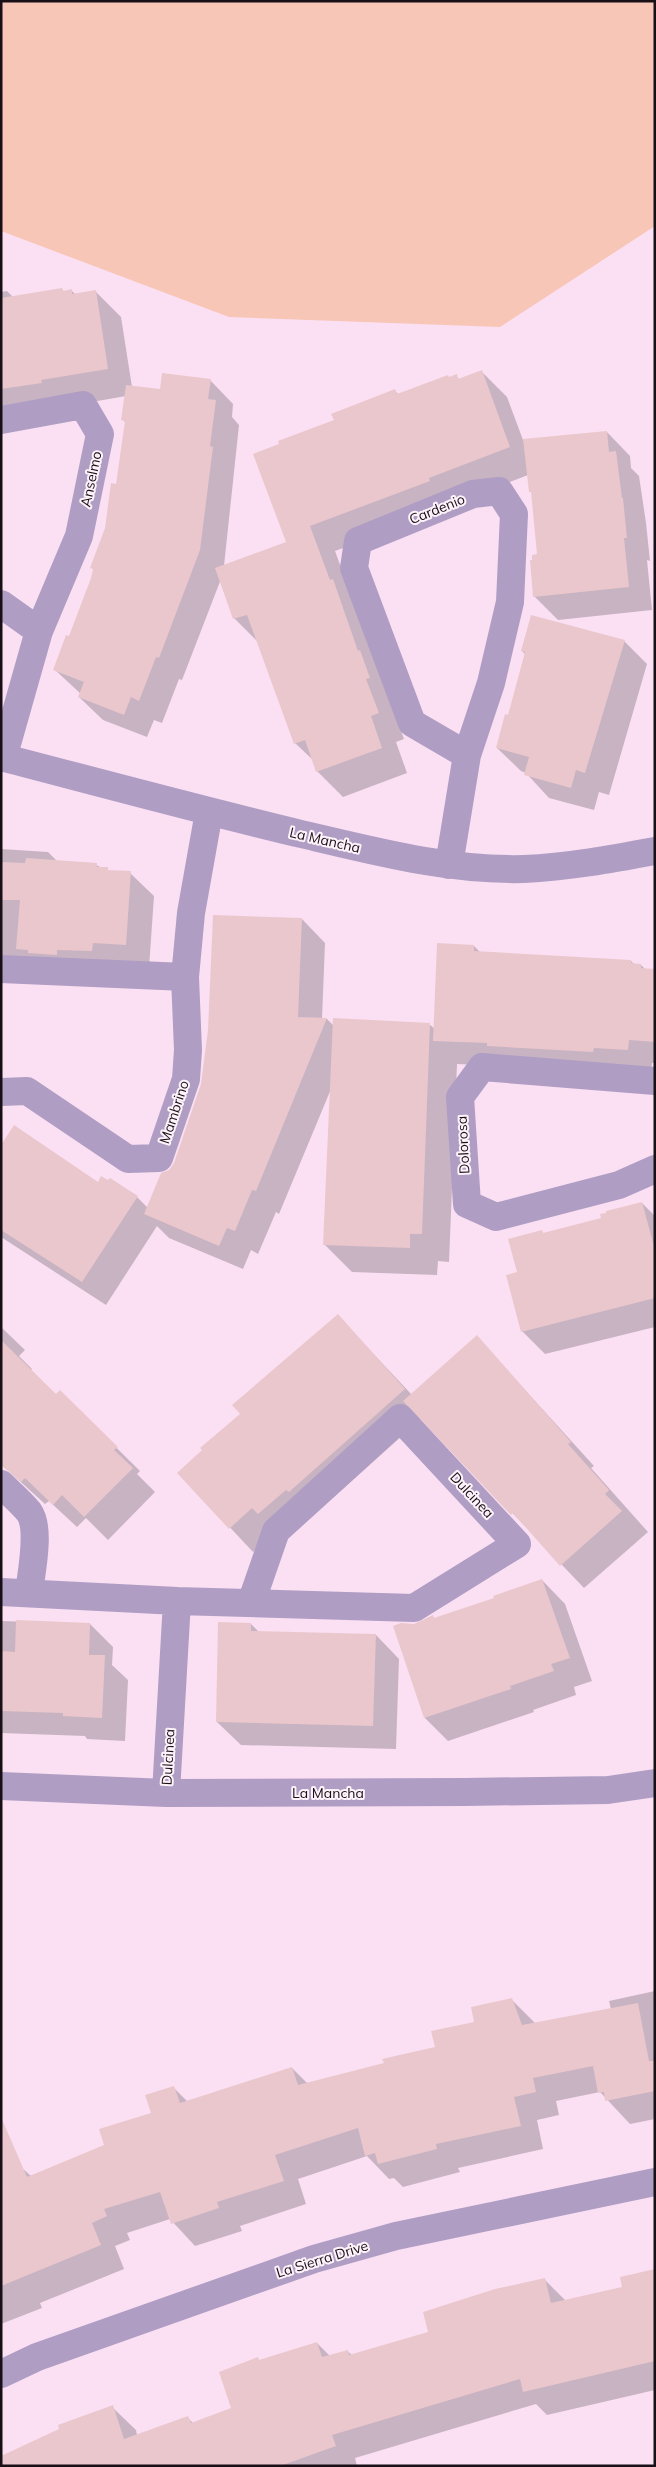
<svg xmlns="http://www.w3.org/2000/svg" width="656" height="2467" viewBox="0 0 656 2467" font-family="Mulish,sans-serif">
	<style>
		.green { fill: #f8c6b6 }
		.shadow { fill: #0003 }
		.building { fill: #eac7cc }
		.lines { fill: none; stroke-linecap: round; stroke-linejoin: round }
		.minor { stroke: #af9dc4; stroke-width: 28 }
		.labels { text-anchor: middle; stroke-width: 4; stroke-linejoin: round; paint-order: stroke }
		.street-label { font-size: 14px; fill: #190f16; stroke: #fef3fa }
	</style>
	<rect width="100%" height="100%" fill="#fbe0f3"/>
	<!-- green -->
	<path class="green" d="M1 1H655V226L500 327 229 317 1 231Z"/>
	<!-- shadow -->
	<path class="shadow" d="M62 289 64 292 72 291 76 295 95 291 121 317 132 387 161 391 210 380 233 404 232 417 239 425 224 566 287 543 335 421 395 391 399 395 456 376 460 380 481 371 507 397 523 440 607 432 630 456 631 468 639 476 646 523 650 561 647 560 652 610 558 620 534 596 539 556 533 494 530 491 528 475 454 504 455 507 335 551 404 739 396 742 407 773 343 797 317 771 314 761 295 743 258 642 234 618 221 579 182 680 179 679 162 723 154 720 147 737 103 720 79 697 81 694 54 669 69 638 92 578 107 529 117 485 126 423 123 420 126 396 1 418V292L7 291 13 297Z
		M624 641 647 664 609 795 599 792 594 810 549 798 526 773 521 771 497 748 509 716 525 654 522 651Z
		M1 849 48 852 58 862 96 865 111 872 130 873 154 896 149 968 1 972Z
		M302 919 325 943 322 1019H327L334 1026 429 1024 435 1029 474 946 481 953 631 961 634 964 641 965 646 970H655V1063H652L651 1073 457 1064 449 1262 438 1261 437 1275 352 1272 324 1244 331 1089 279 1214 276 1212 258 1254 251 1250 243 1269 169 1238 157 1226 106 1305 1 1237V1147L98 1183 109 1182 110 1180 137 1197 148 1208 175 1164Z
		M642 1203 655 1216V1327L545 1354 522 1331 518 1273 542 1232 545 1234 602 1219Z
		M338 1316 412 1395 477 1337 594 1466 591 1468 648 1532 584 1588 422 1418 314 1515 276 1531 253 1552 179 1473 241 1414Z
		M1 1327 25 1350 19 1356 32 1369 31 1370 56 1396 60 1392 140 1471 137 1474 155 1492 108 1540 86 1518 77 1527 49 1501 45 1504 1 1464Z
		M542 1580 565 1604 592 1681 574 1687 576 1695 533 1710 534 1712 448 1741 425 1718 414 1625 433 1617 435 1619 496 1599Z
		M1 1621 90 1624 113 1647 112 1665 128 1680 125 1741 87 1739 85 1736 1 1733Z
		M251 1624 259 1632 376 1635 399 1659 396 1749 241 1745 217 1722Z
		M655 1991V2119L630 2124 600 2092 556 2101 559 2115 537 2120 543 2149 458 2168 460 2172 403 2187 394 2178 389 2179 367 2156 298 2179 306 2204 240 2226 242 2231 195 2246 170 2219 127 2233 130 2240 115 2246 124 2269 40 2303 42 2308 1 2324V2176L22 2168 31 2176 106 2146 152 2113 174 2088 188 2102 292 2068 308 2084 385 2064 436 2048 512 2000 536 2024 611 2009 609 2001Z
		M655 2271V2390L547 2415 536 2404 355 2458 357 2466H1L112 2407 136 2430 137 2435 187 2417 193 2423 232 2409 258 2359 260 2361 317 2343 330 2356 347 2351 352 2355 430 2333 544 2279 566 2301 623 2288Z"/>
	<!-- building -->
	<path class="building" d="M62 288 63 291 72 289V294L96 290 108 369 41 380 42 383 1 389V298Z
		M482 370 510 447 429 478 430 481 310 526 330 580 333 579 358 651 360 650 370 678 366 679 379 713 371 716 382 748 316 772 305 740 294 744 247 615 233 619 215 568 286 542 253 454 279 444 278 441 334 420 331 414 395 389 397 394 448 375 449 377 457 374 458 379Z
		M162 373 211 379 208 399 216 400 210 446 213 447 200 550 159 658 156 657 139 701 131 697 124 715 78 697 84 682 53 670 66 635 69 636 91 578 93 569 90 568 105 528 111 483 116 484 125 421 121 420 126 385 160 389Z
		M607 431 609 452 616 451 622 498H623L627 538H624L629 587 533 597 530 560H532V555L537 554 531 492H529L523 439Z
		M531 615 625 640 585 773 576 770 571 788 524 775 529 757 496 748 505 714 508 715 525 652 521 651Z
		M26 858 97 863V867H108V870L131 871 126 945 93 943 92 951 57 950V955L28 953V950L16 949 20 900H1V862L25 863Z
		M213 915 302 918 298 1017 327 1018 256 1191 252 1190 235 1231 227 1228 219 1246 144 1214 161 1173 169 1170 174 1163 201 1084 208 1030Z
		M437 943 474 945V951L631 960V963L641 964V968L655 969V1042L629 1040 628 1050 594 1048 593 1052 487 1046V1043L433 1041Z
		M333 1018 430 1023 422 1234H410V1248L323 1245Z
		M14 1125 98 1182 101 1176 108 1180 110 1178 138 1196 82 1282 1 1230V1145Z
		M642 1202 655 1250V1298L521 1332 506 1275 517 1272 508 1239 542 1230 543 1233 601 1218 600 1214 606 1213V1211Z
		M338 1314 405 1389 289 1492 286 1490 258 1514 252 1508 229 1529 177 1473 202 1450 200 1448 240 1414 232 1405Z
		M477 1335 571 1442 568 1444 609 1490 605 1494 622 1511 560 1566 513 1513 511 1515 403 1401Z
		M1 1340 56 1394 60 1390 118 1447 114 1450 133 1468 84 1517 62 1495 53 1505 25 1478 21 1482 1 1465Z
		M542 1579 570 1658 551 1664 554 1671 510 1686 511 1689 424 1718 393 1626 401 1623 414 1624 433 1615 434 1618 494 1598 493 1596Z
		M16 1620 90 1623 89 1655H105L102 1718 63 1716V1713L1 1711V1651L15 1652Z
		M218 1622 251 1623V1631L376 1634 373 1726 216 1722Z
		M512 1998 522 2025 638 2003 649 2061H655V2091L605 2101 604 2092 598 2093 593 2066 533 2078 536 2092 514 2097 521 2126 436 2144 437 2149 378 2164 375 2153 365 2156 358 2128 275 2155 284 2181 217 2202 219 2208 171 2224 160 2192 104 2209 107 2216 92 2223 101 2245 1 2286V2117L27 2177 104 2145 99 2129 151 2113 145 2095 174 2086 180 2103 292 2067 298 2085 384 2063 382 2059 435 2047 431 2031 474 2022 471 2007Z
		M655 2269V2361L523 2392 520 2379 332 2435 336 2446 280 2466H1V2456L59 2429 58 2425 113 2405 124 2439 188 2416 191 2423 231 2408 219 2372 258 2357 259 2360 317 2342 322 2357 348 2350 349 2355 428 2332 423 2312 495 2289 545 2278 551 2303 622 2287 620 2277Z"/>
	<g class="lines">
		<!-- minor -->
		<path class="minor" d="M1 420 83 405 100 434 79 536 39 631 3 758
			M1 604 39 631
			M1 757C101 783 201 810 301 834 374 851 448 871 524 869 568 867 612 859 655 851
			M449 865 467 755 491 683 510 602 514 514 499 491 473 494 358 541 354 568 412 723 467 755
			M1 969 185 977
			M655 1081 482 1067 460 1097 467 1204 496 1217 619 1185 655 1169
			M1 1092 27 1091 128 1159 159 1158 186 1079 188 1050 185 977 191 913 209 812
			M1 1484C10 1493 21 1502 29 1512 41 1529 31 1573 29 1593
			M1 1592 177 1601
			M1 1786 166 1793 465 1792 608 1790 655 1783
			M166 1793 177 1601 414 1608 517 1544 400 1418 276 1531 251 1603
			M1 2374 37 2357 314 2259 396 2236 655 2182"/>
	</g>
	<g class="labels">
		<!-- street labels -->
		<g class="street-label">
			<text transform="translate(91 479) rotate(-78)" y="5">Anselmo</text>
			<text transform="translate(437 509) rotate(-22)" y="5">Cardenio</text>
			<text transform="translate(325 840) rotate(13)" y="5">La Mancha</text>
			<text transform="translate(174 1112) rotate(-72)" y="5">Mambrino</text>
			<text transform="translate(463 1145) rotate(-93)" y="5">Dolorosa</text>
			<text transform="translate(472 1495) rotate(47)" y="5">Dulcinea</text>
			<text transform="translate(168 1757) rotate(-87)" y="5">Dulcinea</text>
			<text x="328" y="1798">La Mancha</text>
			<text transform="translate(322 2259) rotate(-17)" y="5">La Sierra Drive</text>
		</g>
	</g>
	<!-- border -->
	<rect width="656" height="2467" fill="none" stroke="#190f16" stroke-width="5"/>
</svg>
